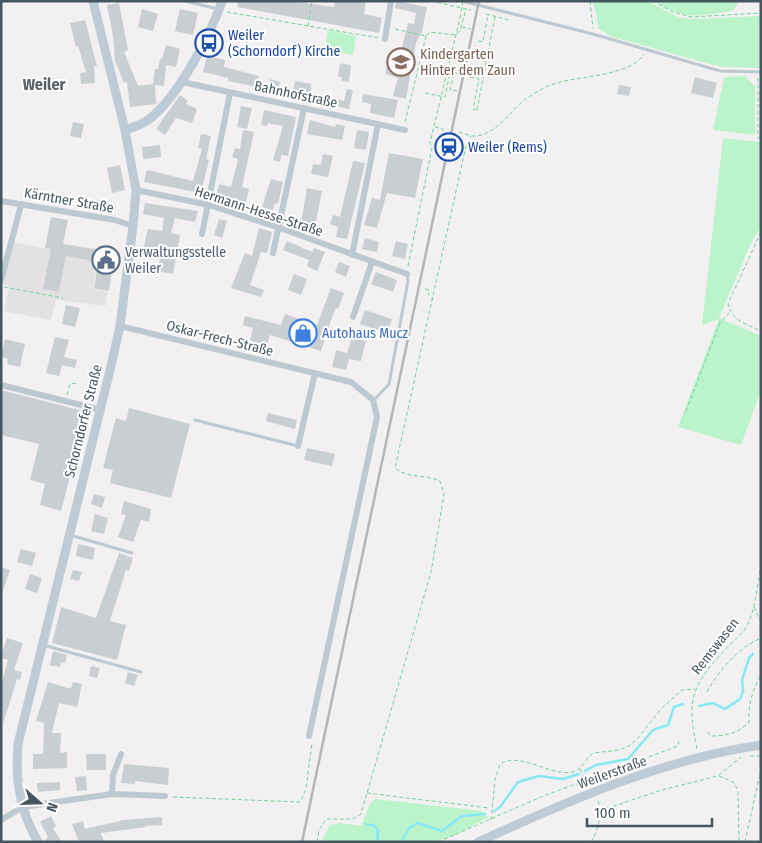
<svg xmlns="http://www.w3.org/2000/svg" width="762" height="843" viewBox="0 0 762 843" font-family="'Fira Sans Condensed',sans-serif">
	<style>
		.education { fill: #e4e1e2 }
		.green { fill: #bbf3cb }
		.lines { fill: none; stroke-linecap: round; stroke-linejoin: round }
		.stream { stroke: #85e8f3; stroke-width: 2.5 }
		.building { fill: #c9ced3 }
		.path { stroke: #70d498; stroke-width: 1; stroke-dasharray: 4 2.5; stroke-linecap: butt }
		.lane { stroke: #bcc9d0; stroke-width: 3 }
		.street { stroke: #bcc9d0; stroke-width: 6 }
		.secondary { stroke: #bccbd5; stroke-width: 9 }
		.rail { stroke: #b1b6bb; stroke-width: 2.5 }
		.path-bridge { stroke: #70d498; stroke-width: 1; stroke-dasharray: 4 2.5; stroke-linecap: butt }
		.labels { text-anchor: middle; stroke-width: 4; stroke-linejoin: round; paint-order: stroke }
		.transit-label { font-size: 14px; fill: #164399; stroke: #fff; text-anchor: start }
		.education-label { font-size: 14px; fill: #785e54; stroke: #fff; text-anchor: start }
		.street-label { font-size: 14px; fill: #46565f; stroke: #fff }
		.service-label { font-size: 14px; fill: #4e5e75; stroke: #fff; text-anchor: start }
		.shop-label { font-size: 14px; fill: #366cbe; stroke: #fff; text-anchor: start }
		.quarter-label { font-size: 16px; font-weight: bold; fill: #5c6165; stroke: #fff }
	</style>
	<rect width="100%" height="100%" fill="#f2f0f0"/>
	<!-- education -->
	<path class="education" d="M13 242 64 252 66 244 99 249 93 290 108 292 105 306 56 300 51 320 4 311 9 286 2 284Z"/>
	<!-- green -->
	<path class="green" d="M593 1H648L678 17 690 19 761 16V68L724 67 710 64 610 36 599 29Z
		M653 1H739L733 11C695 16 689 21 653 1Z
		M328 30 356 36 353 55 325 49Z
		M745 76 755 86V135L713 130 724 77Z
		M723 138 761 142V227L751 243 719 318 761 336V390L741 445 678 427 719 319 702 325Z
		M375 799 482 811 488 817 455 835 434 842H321L330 825 340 823 361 826 370 804Z"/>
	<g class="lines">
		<!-- stream -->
		<path class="stream" d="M699 706 713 703 725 709 740 699 743 691 742 680 749 658 753 654
			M585 771 596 765 628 759 653 730 668 725 674 707 683 704
			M494 811 500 807 518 782 539 776 563 779 579 774
			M366 824 375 826 378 831 377 842
			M401 842 409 828 418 823 442 831 462 816 485 814"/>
	</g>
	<!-- building -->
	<path class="building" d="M238 1H290L334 7 335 1H366L364 14 382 18 379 33 237 7Z
		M396 1 427 7 422 31 416 43 406 99 393 96 398 78 386 74V69L392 49 401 51 408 23 414 24 416 13 395 8Z
		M119 3 128 50 124 52 138 86 153 84 155 69H158L160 59H162L166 45 180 49 176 67 166 65 164 86 155 85 156 104 130 107 127 82 124 83 115 61 113 36 107 5Z
		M142 9 158 14 153 31 138 27Z
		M180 9 198 13 193 35 175 31Z
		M85 20 97 66H94L95 83 81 84 80 73 86 72 78 46 76 47 70 23Z
		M207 56 225 60 224 67 259 76 257 87 228 81V78L203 72Z
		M340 63 351 65 349 82 341 81 342 77H338Z
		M695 77 717 83 713 98 691 93Z
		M270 79 280 82 278 92 268 90Z
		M295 81 311 84 310 92 344 101 347 89 353 90 349 109 320 103V101L293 97Z
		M619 85 631 87 629 96 617 94Z
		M363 94 398 100 394 118 370 113 371 104 362 102Z
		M180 95 188 101 186 104 197 109 192 123 176 118 165 135 156 129Z
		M241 106 252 108 247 129 237 127Z
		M264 110 296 117 288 156 281 155 280 162 273 160 283 126 268 123 267 126 261 125Z
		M310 120 335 127 336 124 345 126 342 140 307 134Z
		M73 122 84 124 81 138 70 136Z
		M243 130 254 132 242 187 249 189 246 202 216 196 219 184 231 187 238 159 232 157 235 148 240 149Z
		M357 130 369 132 366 150 354 148Z
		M201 134 211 136 206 159 209 160 201 193 144 182 147 170 193 181 202 149 198 148Z
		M160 145 161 157 143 159 142 147Z
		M389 153 423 159 415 198 387 193 377 228 364 225 372 198 380 200Z
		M323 154 333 156 328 177 311 174 313 164 321 165Z
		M353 161 365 163 347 239 336 237 338 227 330 224 333 215 340 217Z
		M120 165 125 190 112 193 107 168Z
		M271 179 283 182 278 204 275 203 273 210 262 207Z
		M307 188 322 191 315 226 301 223Z
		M145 203 198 211 195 222 175 218 171 233 180 235 173 274 158 271 160 257 142 253 148 229 162 231 164 218 143 214Z
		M51 217 68 220 63 244 114 253 109 291 94 289 98 262 66 256 59 292 43 289 51 249 45 248Z
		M219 219 227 221 222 238 214 235Z
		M259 228 272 232 267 253 261 252 250 285 264 290 261 297 231 288 245 253 252 256Z
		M365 238 379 242 377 252 362 249Z
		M287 241 312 252 314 248 325 252 317 271 307 266 309 260 283 250Z
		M396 241 408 244 405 259 392 256Z
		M339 262 350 266 346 277 335 272Z
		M376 272 397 280 393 292 371 284Z
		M294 274 307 279 301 295 288 290Z
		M331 288 344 293 338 309 336 308 331 320 321 351 270 335 267 346 250 341 253 328 243 325 245 316 281 325 285 314 317 325Z
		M66 305 80 308 75 327 62 324Z
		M365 310 392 319 387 333 360 324Z
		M55 337 69 340 64 357 77 360 75 368 62 365 59 376 46 373Z
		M352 337 366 341 361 361 349 359 346 370 332 367 336 350 347 353Z
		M5 339 25 344 20 367 7 364 8 359 1 357Z
		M1 390 87 412 61 511 40 505 45 484 30 480 39 444 1 435Z
		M129 408 190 424 171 498 110 483 113 470 103 468 116 418 126 421Z
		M268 413 297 420 295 429 266 421Z
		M307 448 335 454 332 466 304 460Z
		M94 494 105 497 102 508 91 504Z
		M124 501 151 509 149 522 141 520 133 542 118 537 126 515 121 514Z
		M95 514 108 518 104 534 91 531Z
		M78 544 95 548 93 560 76 556Z
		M21 549 36 553 32 566 17 562Z
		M119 553 133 558 129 571 126 570 110 621 126 625 117 660 52 643 61 607 96 618Z
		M1 567 10 570 2 593H1Z
		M73 570 82 572 79 581 70 579Z
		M30 574 42 578 37 593 25 589Z
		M7 638 23 643 14 670 22 672 20 680 17 679 3 724 1 685 8 660 1 658V655Z
		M53 651 67 655 65 663 61 662 60 667 50 665Z
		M91 666 100 668 97 678 89 676Z
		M128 672 138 675 134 686 125 683Z
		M48 682 68 688H71L73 682 82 684 77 707 59 703 52 733H61L60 753 67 752V768L33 769V754H43L44 723 36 721Z
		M86 754H106V770H87Z
		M124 764 169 768 168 785 135 781V784L121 783Z
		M86 776 87 790 77 791 75 777Z
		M60 782V790L38 792 37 783Z
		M51 816 56 826 53 828 62 842H44L48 837 40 822Z
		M162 817V825L145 826 146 827 101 833 104 842H79L72 824 83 821 85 829 124 820Z"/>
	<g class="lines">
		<!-- path -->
		<path class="path" d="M431 1 471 10
			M590 1 593 28
			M653 1 673 12 691 17 761 13
			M227 12 379 38
			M486 14 509 20
			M308 26 312 1
			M462 27 471 29
			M395 29 426 36 430 32 455 35 460 31 466 9
			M478 41 483 42 488 15
			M454 73 461 74
			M454 74 450 90 458 91
			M470 77 479 79 473 109 476 110
			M758 78V138H761
			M425 93 445 97 450 72 454 73
			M477 110 495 16
			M405 122 426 36
			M435 127 443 129 441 140 447 141
			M459 132C463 133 469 136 473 136 494 137 509 113 523 101 533 94 545 86 557 83 579 76 631 76 644 54
			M761 232 728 304C732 321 746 324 761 331
			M408 266 432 148 430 143 460 18
			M4 287 63 298
			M425 289 429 290 428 294 433 298
			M67 395 70 384 77 383
			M686 411 720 323 729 313
			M754 607 761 623
			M707 692C719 670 738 648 761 638
			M707 732 712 736C726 736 739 733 749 722 748 703 753 690 761 674
			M697 749C687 702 690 687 723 652 730 644 739 637 745 629 756 611 757 586 761 565
			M750 756H761
			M580 769 585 779
			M719 776 733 782 738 790 739 842
			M367 793 489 808
			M173 797 300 802 306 789 312 743
			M600 808 611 807 662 790 718 776 741 757
			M491 820 495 780 500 764C521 751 550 777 573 772 583 769 585 759 593 753L619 750 629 746 637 739 661 709 682 690 695 689
			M317 842 319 830 326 819H353L361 814 431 572 444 494 440 481C425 474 408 479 395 468L466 146 471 136
			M438 842 541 797 678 746 679 741
			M591 842C599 829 602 815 598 800
			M745 842 761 769"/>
		<!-- lane -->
		<path class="lane" d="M185 1 218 9
			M462 1 593 34 720 71 761 72
			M374 400 389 384 408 281 407 274
			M195 420 298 446
			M70 535 132 553
			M43 645 141 672"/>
		<!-- street -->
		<path class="street" d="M385 39 391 1
			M182 82 405 130
			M136 190 209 205 280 228 407 274
			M1 201 115 220 133 226
			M202 234 230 93
			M273 253 304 108
			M352 255 378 124
			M1 280 21 205
			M353 317 372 262
			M120 326 351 382 373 400 377 417 309 736
			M1 385 101 410
			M298 446 315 373
			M112 794 113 775 121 754
			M1 820 23 807 56 802 112 794 165 796"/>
		<!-- secondary -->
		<path class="secondary" d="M125 130C135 127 144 124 152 117 180 93 210 36 222 1
			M38 842C20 811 15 780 18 744L111 366 120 326 133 226 136 190 125 130 93 1
			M478 842C568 801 663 759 761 745"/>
		<!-- rail -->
		<path class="rail" d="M302 842 479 1"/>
		<!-- path-bridge -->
		<path class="path-bridge" d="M460 18 463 1"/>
	</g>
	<!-- icons -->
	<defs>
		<g id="bus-ring" transform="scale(1.4375)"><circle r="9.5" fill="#fff" stroke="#1a4fb4" stroke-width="1.5"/><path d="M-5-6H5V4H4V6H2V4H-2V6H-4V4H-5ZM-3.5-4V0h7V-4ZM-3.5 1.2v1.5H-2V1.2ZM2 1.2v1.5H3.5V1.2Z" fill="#1a4fb4"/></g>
		<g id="school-ring" transform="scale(1.4375)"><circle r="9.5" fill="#fff" stroke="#8d6e63" stroke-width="1.5"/><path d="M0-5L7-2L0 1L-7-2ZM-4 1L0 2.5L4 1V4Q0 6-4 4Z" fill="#8d6e63"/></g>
		<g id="station-ring" transform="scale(1.4375)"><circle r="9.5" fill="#fff" stroke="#1a4fb4" stroke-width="1.5"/><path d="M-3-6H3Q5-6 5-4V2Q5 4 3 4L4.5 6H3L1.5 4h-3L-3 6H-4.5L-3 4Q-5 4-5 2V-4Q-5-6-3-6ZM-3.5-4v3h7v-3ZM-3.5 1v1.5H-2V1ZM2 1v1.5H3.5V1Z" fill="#1a4fb4"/></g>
		<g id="civic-ring" transform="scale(1.4375)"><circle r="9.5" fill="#fff" stroke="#5c6f8a" stroke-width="1.5"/><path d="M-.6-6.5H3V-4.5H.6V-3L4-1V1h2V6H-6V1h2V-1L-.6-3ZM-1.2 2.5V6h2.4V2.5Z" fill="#5c6f8a"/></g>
		<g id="shop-ring" transform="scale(1.4375)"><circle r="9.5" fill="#fff" stroke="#3f7fe0" stroke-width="1.5"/><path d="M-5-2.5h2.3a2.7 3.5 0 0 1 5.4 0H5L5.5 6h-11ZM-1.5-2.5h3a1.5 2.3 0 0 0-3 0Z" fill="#3f7fe0"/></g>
	</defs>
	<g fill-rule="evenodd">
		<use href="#bus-ring" x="209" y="43"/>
		<use href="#school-ring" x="401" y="62"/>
		<use href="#station-ring" x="449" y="147"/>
		<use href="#civic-ring" x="106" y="260"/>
		<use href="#shop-ring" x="303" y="333"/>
	</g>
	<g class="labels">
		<!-- transit labels -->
		<g class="transit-label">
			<text x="228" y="40">Weiler<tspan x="228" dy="16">(Schorndorf) Kirche</tspan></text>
			<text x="468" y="152">Weiler (Rems)</text>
		</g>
		<!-- education labels -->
		<g class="education-label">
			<text x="420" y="59">Kindergarten<tspan x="420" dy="16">Hinter dem Zaun</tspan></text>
		</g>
		<!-- street labels -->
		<g class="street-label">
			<text transform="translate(296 94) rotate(12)" y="5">Bahnhofstraße</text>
			<text transform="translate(69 200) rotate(10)" y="5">Kärntner Straße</text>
			<text transform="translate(259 211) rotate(18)" y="5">Hermann-Hesse-Straße</text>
			<text transform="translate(220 338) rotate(14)" y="5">Oskar-Frech-Straße</text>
			<text transform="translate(83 421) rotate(-76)" y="5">Schorndorfer Straße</text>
			<text transform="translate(715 646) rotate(-52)" y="5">Remswasen</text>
			<text transform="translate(612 772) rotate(-20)" y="5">Weilerstraße</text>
		</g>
		<!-- service labels -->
		<g class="service-label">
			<text x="125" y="257">Verwaltungsstelle<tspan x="125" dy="16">Weiler</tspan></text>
		</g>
		<!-- shop labels -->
		<g class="shop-label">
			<text x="322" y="338">Autohaus Mucz</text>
		</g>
		<!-- quarter labels -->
		<g class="quarter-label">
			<text x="44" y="90">Weiler</text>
		</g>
	</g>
	<!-- border -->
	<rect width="762" height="843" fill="none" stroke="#46565f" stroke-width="5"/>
	<!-- north arrow -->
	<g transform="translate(40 803) rotate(110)" stroke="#ffffff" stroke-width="4" paint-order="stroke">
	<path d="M0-4L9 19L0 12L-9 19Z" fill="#46565f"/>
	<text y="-8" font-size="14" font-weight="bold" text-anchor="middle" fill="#46565f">N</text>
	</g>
	<!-- scale -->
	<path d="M587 818v8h125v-8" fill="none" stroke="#46565f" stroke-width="2.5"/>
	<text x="594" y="818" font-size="15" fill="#46565f" stroke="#ffffff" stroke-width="4" paint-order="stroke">100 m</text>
</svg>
